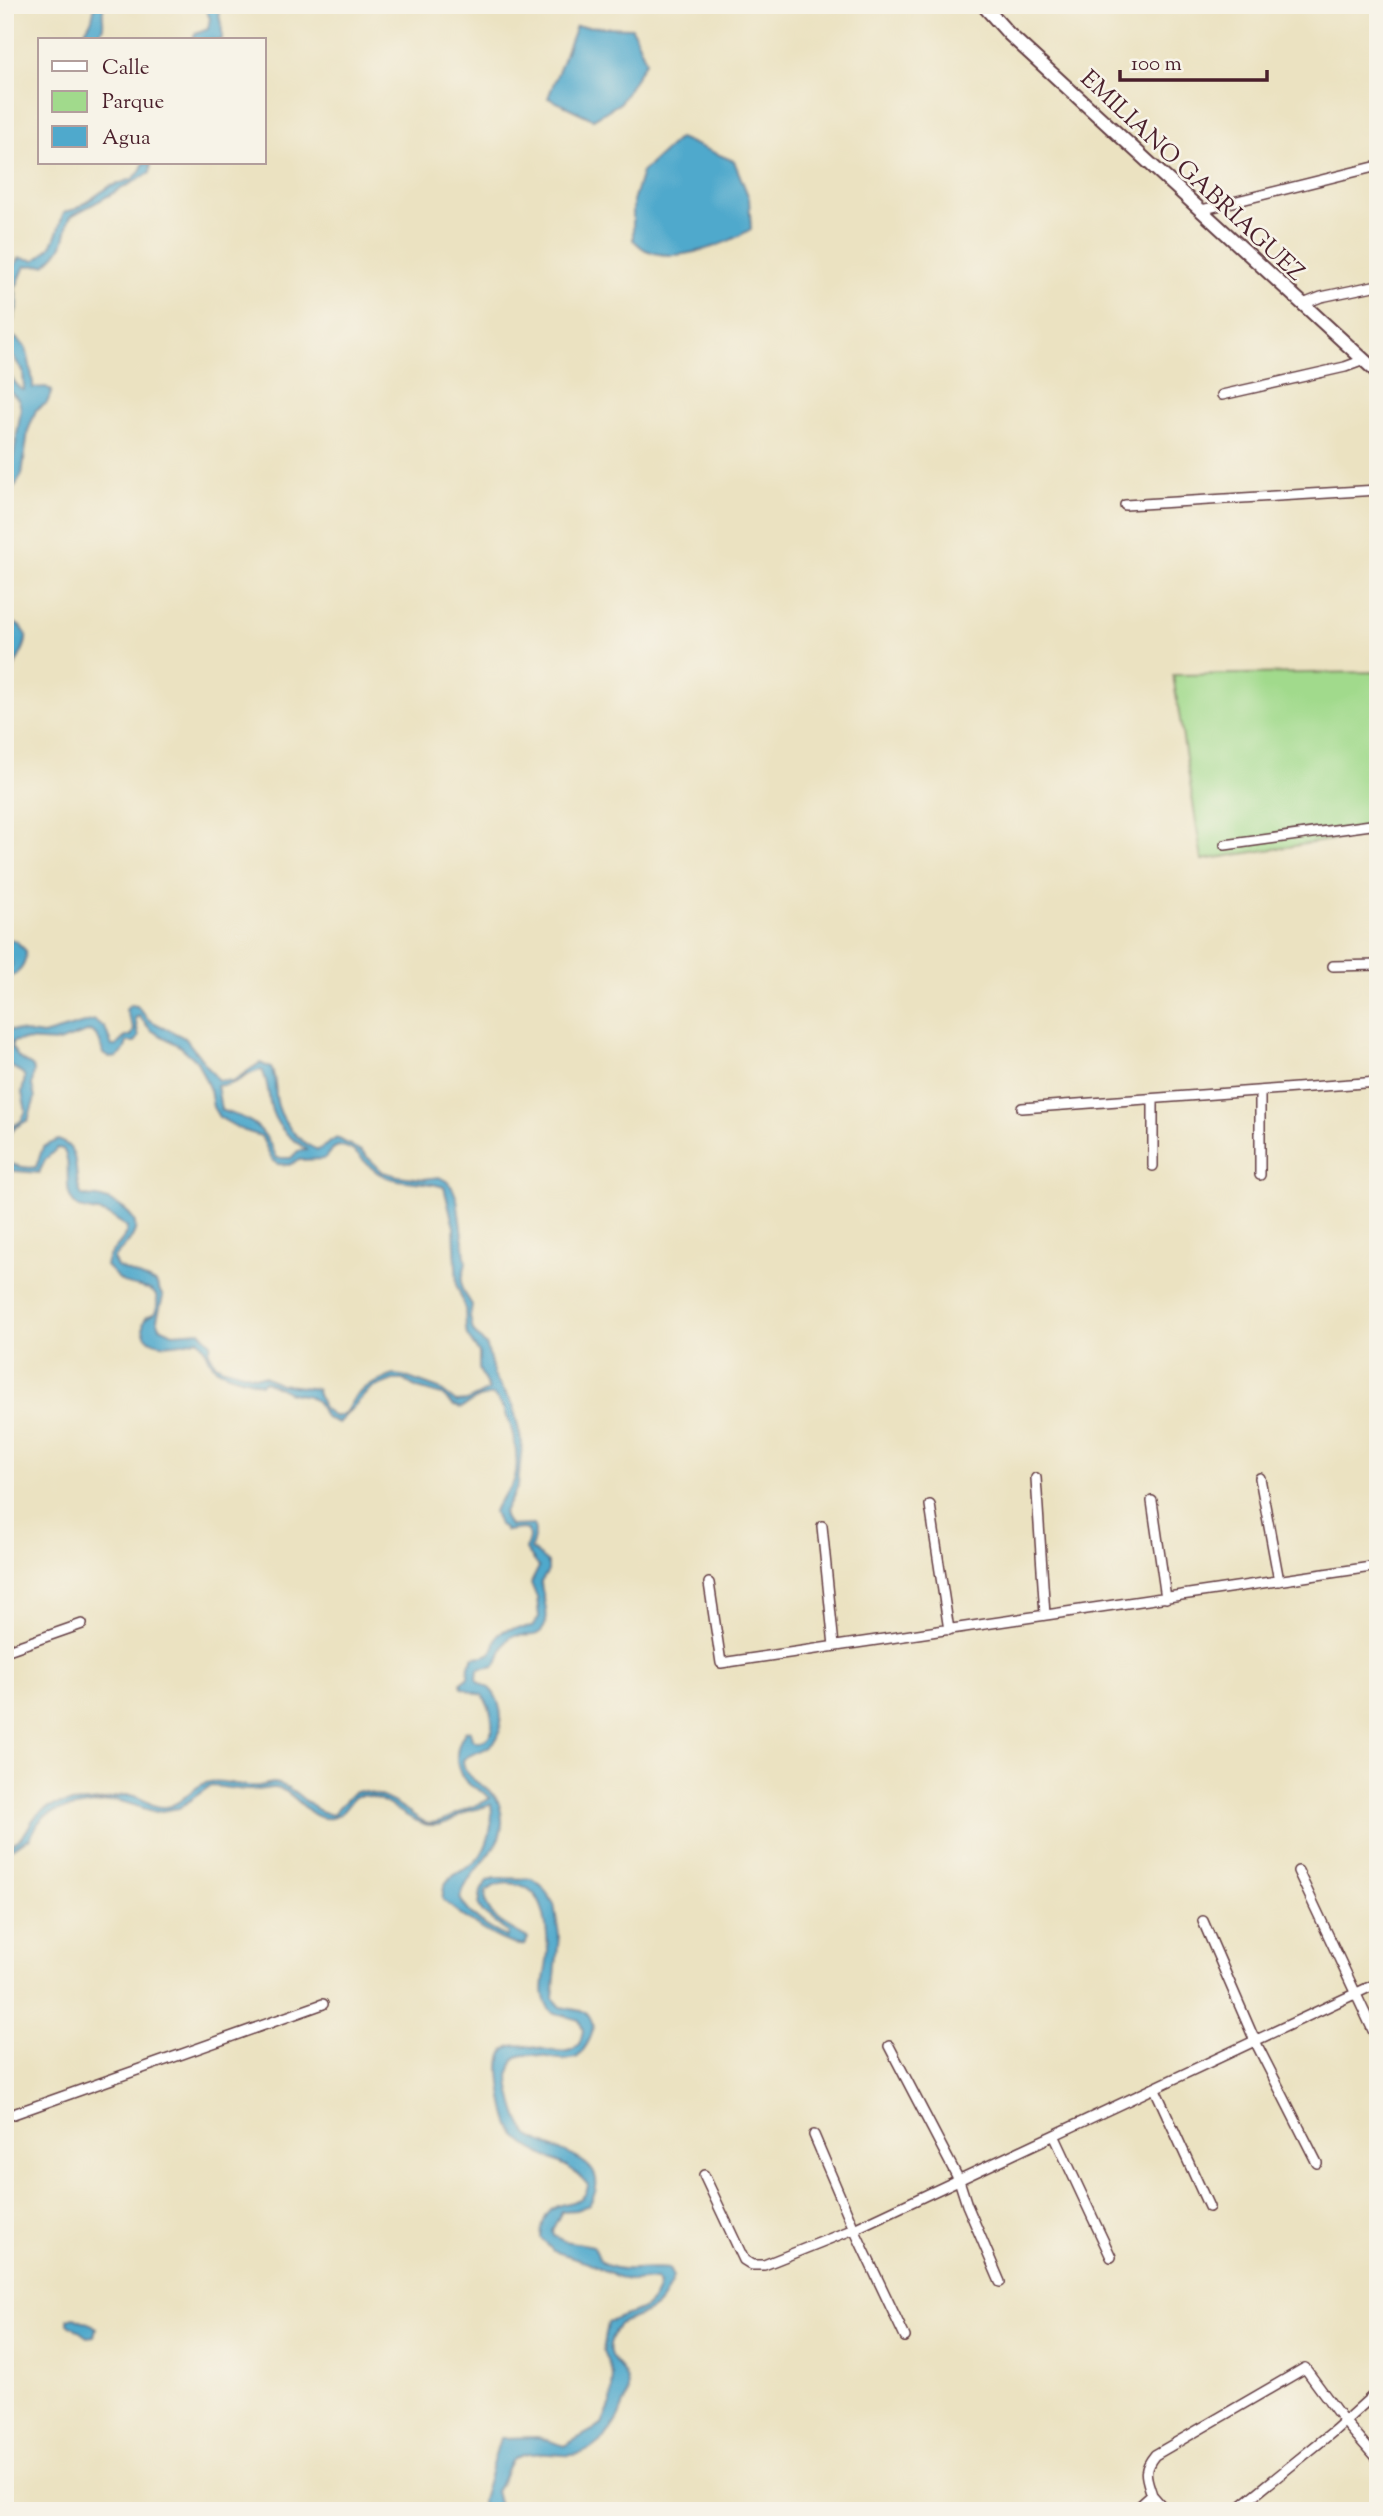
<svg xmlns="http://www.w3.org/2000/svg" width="1383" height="2516" viewBox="0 0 1383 2516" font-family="'Sorts Mill Goudy',serif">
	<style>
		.green { fill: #a1da8c; stroke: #767c5c; stroke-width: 2 }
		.water { fill: #4fa9cc; stroke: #4c647c; stroke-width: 2; fill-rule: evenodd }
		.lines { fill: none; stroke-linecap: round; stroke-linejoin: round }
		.minor-casing { stroke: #623c42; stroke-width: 12 }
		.secondary-casing { stroke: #623c42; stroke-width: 16 }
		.minor { stroke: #fff; stroke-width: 9 }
		.secondary { stroke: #fff; stroke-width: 12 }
		.labels { text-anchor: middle; stroke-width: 5; stroke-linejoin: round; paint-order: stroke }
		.street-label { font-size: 24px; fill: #4a1f2b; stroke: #f7f3e8 }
	</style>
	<rect width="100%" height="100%" fill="#f7f3e8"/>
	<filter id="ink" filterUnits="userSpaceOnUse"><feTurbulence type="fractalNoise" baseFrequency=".0143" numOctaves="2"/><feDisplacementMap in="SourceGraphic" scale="14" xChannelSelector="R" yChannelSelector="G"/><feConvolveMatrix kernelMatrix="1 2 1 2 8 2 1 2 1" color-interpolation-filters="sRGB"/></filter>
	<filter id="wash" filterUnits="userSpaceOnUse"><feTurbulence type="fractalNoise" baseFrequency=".00686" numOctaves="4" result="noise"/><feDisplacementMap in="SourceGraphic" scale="28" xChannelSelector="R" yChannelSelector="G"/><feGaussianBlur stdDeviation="1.57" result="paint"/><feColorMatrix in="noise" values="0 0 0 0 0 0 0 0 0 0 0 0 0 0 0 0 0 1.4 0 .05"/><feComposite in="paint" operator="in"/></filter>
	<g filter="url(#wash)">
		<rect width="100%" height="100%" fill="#ebe2c1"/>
		<!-- green -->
		<path class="green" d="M1378 672V833L1202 860 1173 675Z"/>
		<!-- water -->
		<path class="water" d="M95 5H104C101 13 104 18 103 26 102 32 98 33 99 40H86L85 31 92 19Z
			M203 5H217L222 29V40H193L195 34 208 29 210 18Z
			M576 26 632 28 646 61 620 103 593 119 548 98Z
			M679 138 734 161 749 198 751 229C726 245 675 264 646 250 641 248 637 243 633 240V201L642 172Z
			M144 163H151L150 173 71 216C66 224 67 231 64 240 62 249 52 259 45 265L25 266 15 289 18 304 10 332C14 339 23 342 26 349 28 354 34 383 33 388L46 387 52 391 47 403 36 410 28 431 22 475 5 502V480L12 466 21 410 19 400 5 386V369L20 389 24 390 23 371 5 345V324L9 311 6 281 10 270 20 258 35 260C57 247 56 233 64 212L76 209 109 187 132 179 139 173Z
			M5 619C32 629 30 638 17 661 13 669 10 679 5 686Z
			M5 938 16 941 26 951C26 966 20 973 7 978L5 970 12 965C10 954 5 949 5 938Z
			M130 1005 137 1006 149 1020 185 1038 218 1080 233 1081 260 1063 271 1068C276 1078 275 1086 276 1097 279 1119 297 1142 318 1150L337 1138 361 1151 383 1172 398 1176 424 1179 439 1177 448 1182 453 1189 457 1199 466 1263 462 1279V1289L472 1305 470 1317 473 1331 487 1347 494 1376 513 1405 522 1444 518 1486 504 1512V1517L509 1526 534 1525 535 1533 531 1549 548 1563V1571L541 1582C541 1596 556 1624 537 1634 530 1638 518 1633 511 1637 502 1642 501 1658 495 1666L478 1669 477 1680C482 1686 487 1685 491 1690 504 1704 506 1737 488 1747 480 1753 470 1753 463 1760 464 1784 492 1784 499 1804 514 1848 472 1860 460 1898 469 1916 489 1930 507 1937L508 1933 482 1912 479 1905 481 1891 487 1881 495 1878 533 1879 542 1886 554 1904 559 1935 553 1998 561 2007 586 2012C600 2027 589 2043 578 2057 557 2065 537 2049 517 2057 508 2066 508 2080 511 2092 514 2106 519 2127 530 2136 555 2154 618 2158 589 2205L576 2210 562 2211 552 2230 553 2236 564 2241 593 2246C597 2250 597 2257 601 2261 616 2276 650 2265 669 2269L673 2277C661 2312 650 2311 619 2324 594 2364 626 2359 628 2386 629 2396 623 2407 619 2416 610 2434 593 2454 571 2455 556 2456 545 2452 528 2454 523 2455 517 2456 513 2459 505 2466 504 2482 496 2491L501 2511H483L482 2499 500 2438 538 2437 564 2446 602 2425 611 2404 613 2375 603 2351 608 2323C632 2309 652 2317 659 2284L656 2279 635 2281 618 2278 588 2262 553 2251 541 2238C543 2187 585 2216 588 2185 582 2178 576 2172 568 2167 548 2156 517 2148 509 2123 503 2105 501 2089 500 2070 499 2017 558 2069 578 2045 581 2042 582 2034 583 2030L579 2020 552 2012C535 1994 548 1972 548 1950 547 1925 545 1889 516 1884 504 1882 496 1884 486 1891 481 1916 509 1928 528 1938L525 1945C504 1948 459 1914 443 1900 440 1874 461 1875 476 1861 489 1848 494 1822 491 1804 484 1808 479 1808 471 1810 456 1815 448 1826 431 1825 407 1824 379 1788 355 1797 347 1804 342 1817 331 1818 312 1821 300 1799 285 1791 274 1785 265 1790 253 1790 239 1791 225 1786 210 1786L179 1808 167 1810 156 1812 117 1800 59 1810 45 1816 38 1823 30 1838 5 1852V1847C33 1836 24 1823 42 1811 59 1800 80 1804 99 1801 109 1800 120 1794 130 1795 143 1797 151 1808 165 1807 182 1805 190 1788 206 1783 223 1778 241 1788 259 1786 265 1785 269 1783 274 1783 298 1786 308 1812 334 1815L338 1808 355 1791C374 1791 391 1800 406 1810 413 1814 421 1823 430 1823 442 1823 456 1814 466 1809 475 1805 481 1805 490 1798 484 1791 477 1790 470 1785 453 1771 454 1749 465 1732L470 1731 472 1739 477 1742C500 1740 493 1709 482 1695L462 1688 461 1683 468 1677 469 1665 474 1657C506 1655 486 1640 504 1631 512 1627 523 1629 532 1627L539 1617 537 1598 531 1583 539 1567 526 1550 529 1537 528 1530 522 1529 506 1531 499 1525 494 1512C497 1500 506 1495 512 1485 524 1464 511 1410 493 1395L479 1398 461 1408 454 1406 442 1395 418 1388 403 1380H393L370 1389 338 1423 326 1418 316 1401 308 1396 290 1393 265 1381 261 1384C249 1379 219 1374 213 1365 207 1356 206 1347 198 1339 185 1343 146 1353 143 1328 143 1326 144 1319 146 1318 149 1315 153 1315 156 1312 163 1282 139 1291 123 1282 117 1278 111 1271 106 1266 107 1250 126 1243 127 1228 119 1221 109 1213 98 1212 90 1210 84 1211 77 1206 60 1193 74 1166 63 1149L57 1148 45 1160 39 1173 5 1170V1160C11 1166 28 1169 36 1167L43 1147 58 1140C84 1148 71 1178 82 1196 87 1197 92 1196 98 1197 112 1200 142 1215 134 1233 131 1242 119 1251 113 1259L117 1267 156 1283 163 1297 157 1319 160 1327 173 1333 200 1331 211 1343 209 1352 215 1363 221 1367 254 1376H264L280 1384 316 1389 323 1408 335 1417 345 1413 354 1398 364 1388 393 1375 403 1376 439 1389 456 1402 467 1401 489 1390 479 1369V1353L467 1335 466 1328 465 1307 457 1286 454 1227 444 1187C423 1179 399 1185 380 1174 366 1167 357 1147 340 1146 333 1146 328 1154 324 1159L299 1160 289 1165 278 1164 273 1161 261 1136 242 1130 219 1117 213 1107 210 1090 197 1061 181 1047 151 1030 139 1016 135 1018 139 1037 135 1042H127C124 1055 115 1063 103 1054 101 1045 99 1034 90 1031L58 1042 22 1040 12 1042V1048L19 1058 32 1066 34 1070 32 1085 35 1098 28 1120 16 1127 5 1139V1131L21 1121 26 1111 22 1093 25 1077 22 1073 12 1067 5 1058V1029L43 1035 94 1020 105 1028 112 1046H116L126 1036H131L134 1030 126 1010ZM262 1070C268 1081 268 1092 270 1103 274 1126 289 1137 307 1150L298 1151 291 1158H277C270 1144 264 1128 247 1120 239 1115 229 1114 221 1110L217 1085C238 1087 243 1073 262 1070Z
			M74 2317 93 2325 96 2328 94 2336 87 2337 68 2323V2319Z"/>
	</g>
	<g filter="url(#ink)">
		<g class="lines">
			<!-- minor casing -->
			<g class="minor-casing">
				<path id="minor" d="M1201 210 1378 166
					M1303 304 1321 297 1378 285
					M1222 395 1345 367 1364 360
					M1125 505 1378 490
					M1225 845 1378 824
					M1333 966 1378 965
					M1260 1091V1175
					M1153 1099V1166
					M1022 1108 1378 1082
					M1036 1478 1045 1615
					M1260 1478 1279 1581
					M1152 1501 1166 1598
					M930 1505 949 1630
					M822 1526 834 1646
					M709 1583 721 1663 1378 1566
					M5 1651 82 1624
					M1298 1871 1378 2041
					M1203 1921 1255 2041 1317 2163
					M889 2046 959 2180 967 2205 1000 2282
					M1155 2089 1209 2207
					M5 2117 323 2004
					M814 2135 854 2229 905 2337
					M1054 2135 1111 2257
					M704 2175 744 2260 752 2265H764L854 2229 1378 1983
					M1152 2495C1146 2476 1142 2471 1155 2455L1305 2368 1344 2421 1378 2460
					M1134 2511 1152 2495 1166 2511
					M1235 2511 1335 2430 1378 2391"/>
			</g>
			<!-- secondary casing -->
			<g class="secondary-casing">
				<path id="secondary" d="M983 5 1009 34 1378 373"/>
			</g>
			<!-- minor -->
			<use href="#minor" class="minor"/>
			<!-- secondary -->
			<use href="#secondary" class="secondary"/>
		</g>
	</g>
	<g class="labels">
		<!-- street labels -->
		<g class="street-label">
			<text transform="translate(1193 175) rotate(43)" y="8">EMILIANO GABRIAGUEZ</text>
		</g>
	</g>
	<!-- margin -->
	<rect width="1383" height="2516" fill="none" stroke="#f7f3e8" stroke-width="28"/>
	<!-- legend -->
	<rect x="38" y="38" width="228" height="126" fill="#f7f3e8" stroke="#b29e9c" stroke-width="2"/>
	<rect x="52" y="61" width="35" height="10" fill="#ffffff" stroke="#b29e9c" stroke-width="2"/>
	<text x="102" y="74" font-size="21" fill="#4a1f2b">Calle</text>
	<rect x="52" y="91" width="35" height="21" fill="#a1da8c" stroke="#b29e9c" stroke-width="2"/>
	<text x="102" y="108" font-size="21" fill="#4a1f2b">Parque</text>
	<rect x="52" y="126" width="35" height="21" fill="#4fa9cc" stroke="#b29e9c" stroke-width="2"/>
	<text x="102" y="144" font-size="21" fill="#4a1f2b">Agua</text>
	<!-- scale -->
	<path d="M1120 70v10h147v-10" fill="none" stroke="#4a1f2b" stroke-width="3.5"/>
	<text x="1131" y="70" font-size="21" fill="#4a1f2b" stroke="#f7f3e8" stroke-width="5" paint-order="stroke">100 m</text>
</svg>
